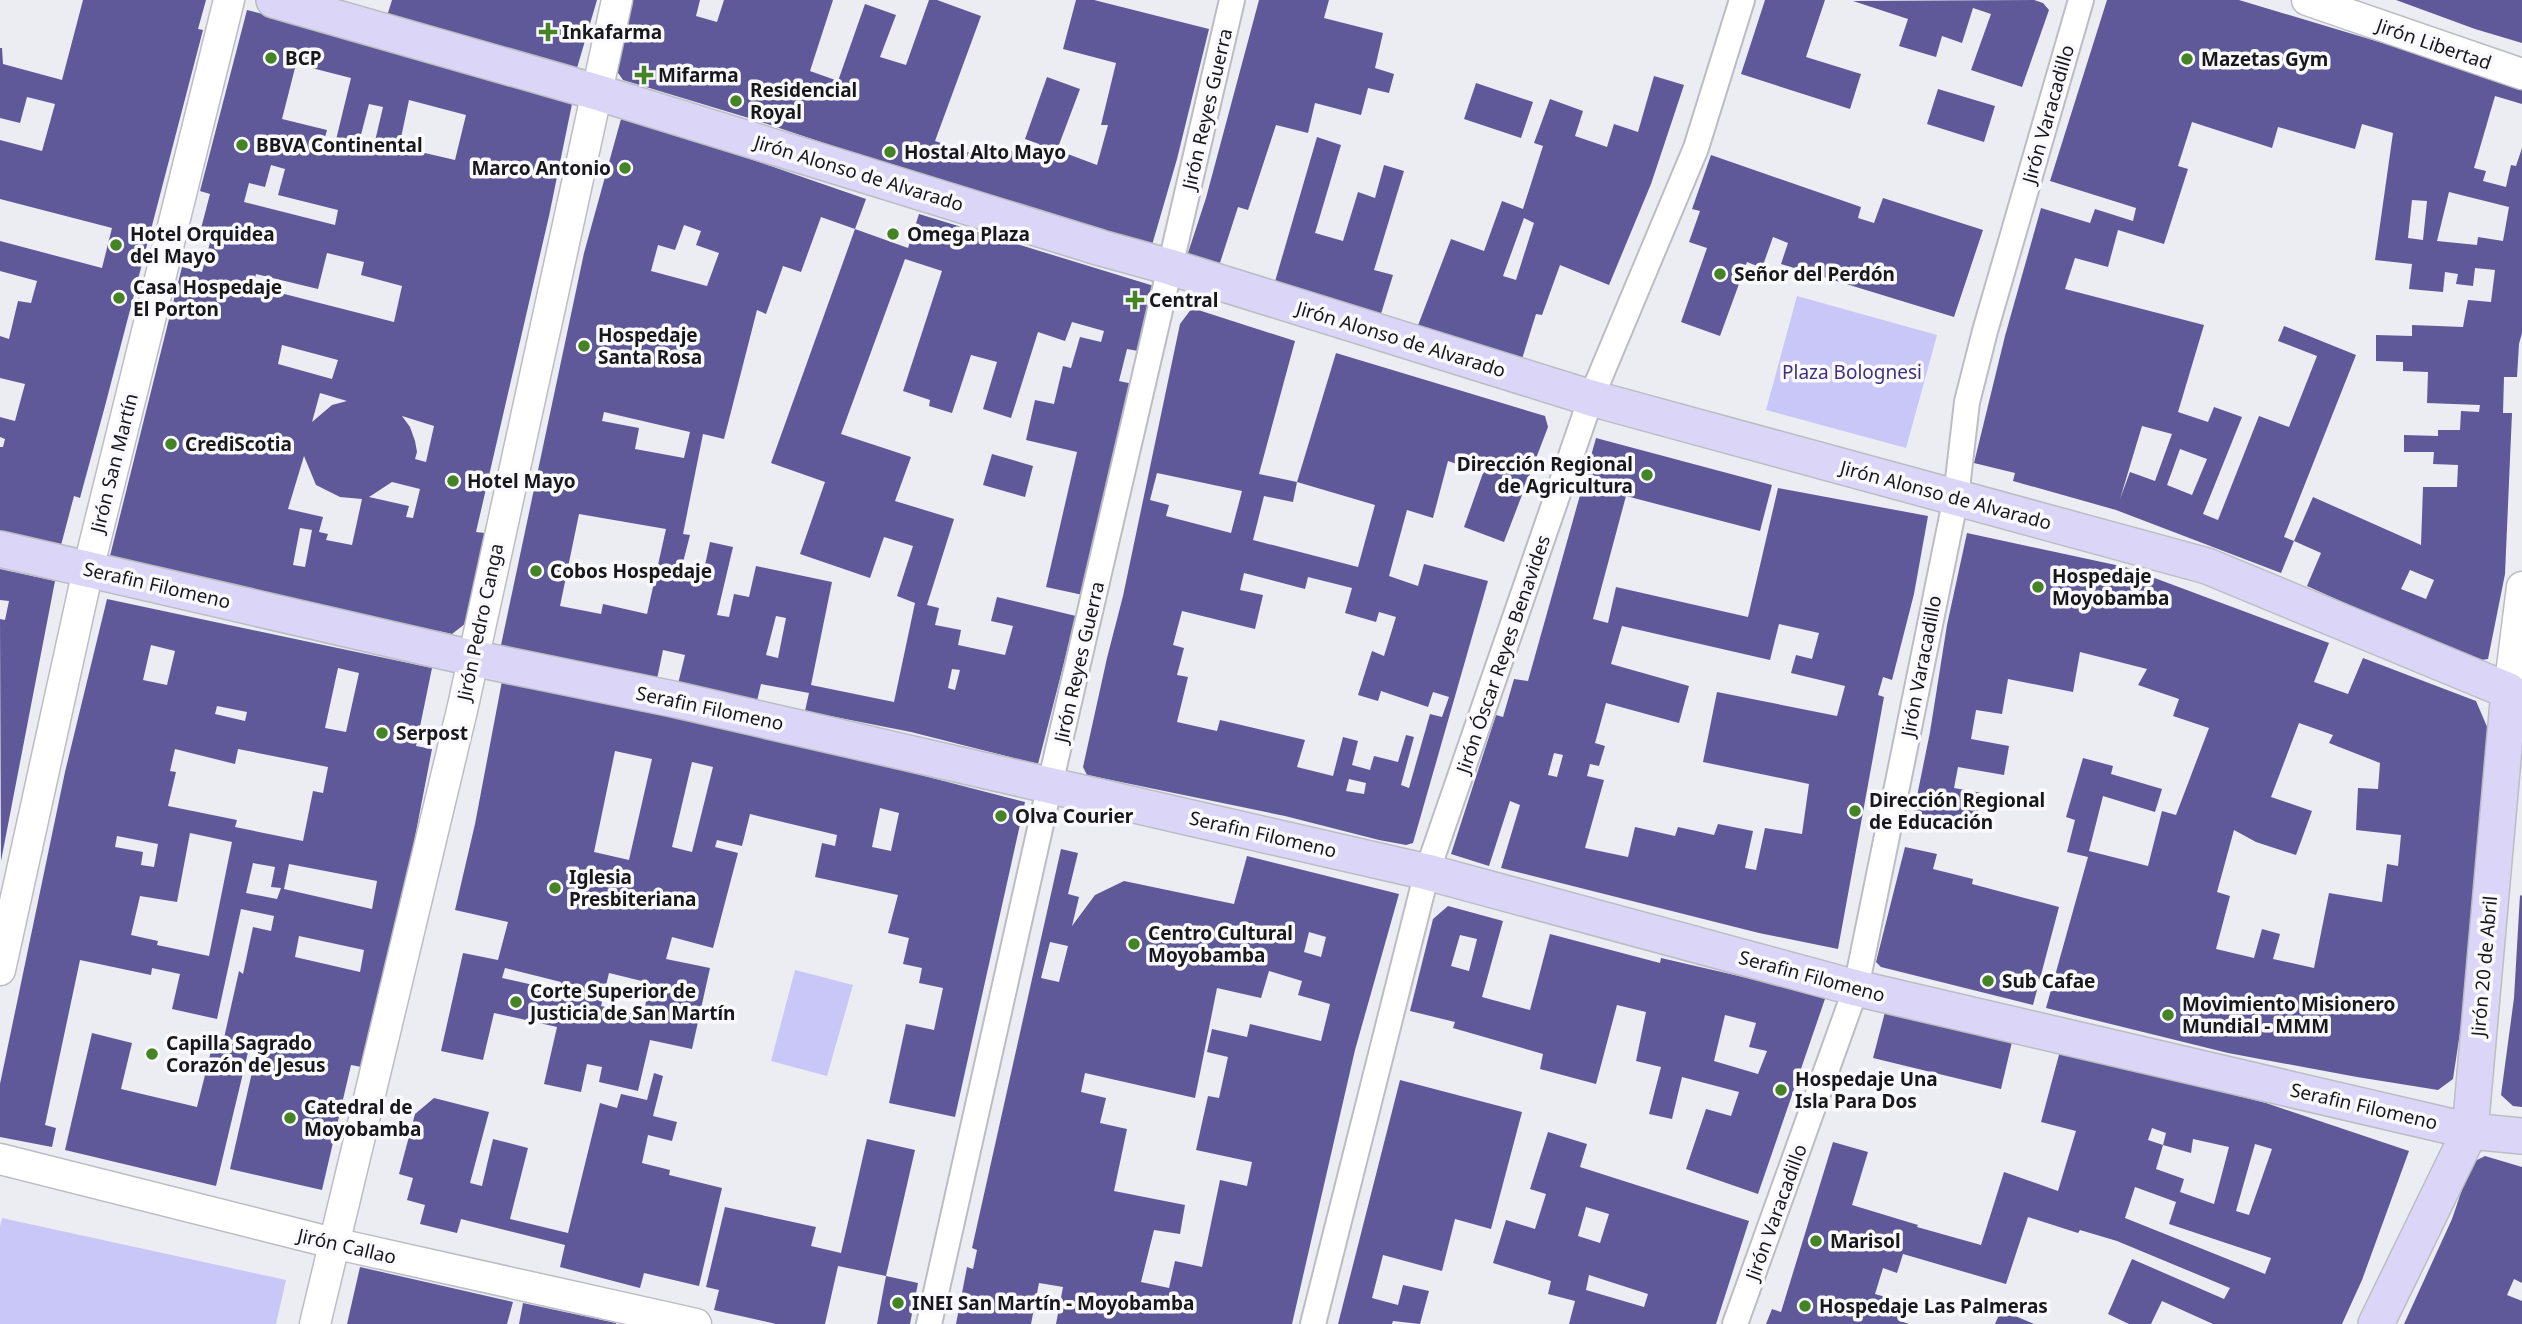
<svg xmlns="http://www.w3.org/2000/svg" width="2522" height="1324" viewBox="0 0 2522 1324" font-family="'Noto Sans',sans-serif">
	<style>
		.green { fill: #c9c7f7 }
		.building { fill: #605999; fill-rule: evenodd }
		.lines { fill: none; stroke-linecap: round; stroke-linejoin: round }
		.minor-casing { stroke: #bcbcc3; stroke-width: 28 }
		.tertiary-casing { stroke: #bcbcc3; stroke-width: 33 }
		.secondary-casing { stroke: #bcbcc3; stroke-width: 38 }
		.minor { stroke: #fff; stroke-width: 24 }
		.tertiary { stroke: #fff; stroke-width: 30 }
		.secondary { stroke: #dbd6f8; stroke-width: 35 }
		.poi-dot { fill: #448424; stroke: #fafafe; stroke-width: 2.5 }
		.labels { text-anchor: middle; stroke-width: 7; stroke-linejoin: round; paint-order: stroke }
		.poi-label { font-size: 19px; font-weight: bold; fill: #18181a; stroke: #fafafe; text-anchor: start }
		.street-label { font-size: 19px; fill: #18181a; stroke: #fafafe }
		.park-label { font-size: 19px; fill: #3e2f7f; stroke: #fafafe }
	</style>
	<rect width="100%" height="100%" fill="#ececf3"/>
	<!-- green -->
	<path class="green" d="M1797 296 1937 335 1906 448 1766 410Z
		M795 970 853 985 827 1076 771 1061Z
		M2 1218 286 1280 276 1324H0V1226Z"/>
	<!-- building -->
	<path class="building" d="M83 0H206L198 29 203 30 105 406 80 498 74 496 60 549 0 533V447H3L5 439 0 437V417L15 421 25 384 0 378V336L9 339 18 301 31 303 37 281 0 271V241L102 268 112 228 0 199V140L42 151 55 104 27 97 20 123 0 118V48H2L3 64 62 80Z
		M392 0H597L577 68 387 16Z
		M628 0H700L696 16 717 22 724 0H833L810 71 838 81 865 4 896 15 880 57 906 65 929 0H937L981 16 935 141 980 156 983 142 1020 154 1021 150 1036 155 1039 144 1025 139 1047 77 1080 89 1057 150 1097 165 1108 125H1101L1116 63 1063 49 1076 0H1094L1209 29 1177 159 1150 252 752 119 623 80 614 67Z
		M1259 0H1329L1324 18 1383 33 1375 68 1394 74 1389 93 1368 88 1361 115 1315 103 1308 133 1276 125 1248 210 1238 207 1218 269 1186 259 1206 198Z
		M1765 0H1825L1806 57 1861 74 1850 109 1741 74Z
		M2034 0 2043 3 2049 10 2022 87 1971 70 1991 14 1973 8 1962 43 1942 36 1936 57 1899 46 1908 19 1853 1Z
		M2107 0H2239L2522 85V104L2495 96 2474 168 2486 171 2483 181 2506 187 2511 165 2516 166 2522 148V333L2519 344 2517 377H2504L2503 413H2512L2505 574 2488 659 2474 661 2307 586 2321 553 2294 541 2313 497 2421 545 2423 487H2457L2458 465 2433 464 2434 452H2404V435L2438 436V430H2460L2461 411 2479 412 2480 405 2427 403 2428 372 2403 371V362L2376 361V335L2412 336V325L2463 327 2468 300 2491 302 2495 270 2475 268 2473 286 2456 284 2458 274 2445 272 2443 292 2409 289 2412 264 2375 260 2393 133 2362 124 2355 149 2278 127 2272 148 2192 122 2178 166 2188 169 2164 244 2118 230 2108 267 2075 258 2065 289 2204 325 2178 412 2208 422 2214 407 2242 417 2203 514 2218 520 2259 416 2289 427 2317 356 2278 341 2284 326 2356 355 2284 537 2294 541 2281 573 2116 510 2013 481 2015 473 1974 463 2005 336 2041 208 2090 223 2095 209 2133 221 2136 208 2050 181ZM2449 192 2509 207 2503 241 2478 237 2477 245 2437 241ZM2412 200 2427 201 2423 240 2408 238ZM2142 426 2172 434 2155 481 2130 472 2120 499ZM2180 449 2207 459 2192 495 2167 485ZM2410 570 2434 580 2426 599 2401 589Z
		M2396 0H2522V43L2475 29Z
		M247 10 563 92 572 104 549 216 476 532 485 533 466 623 452 634 109 560 182 267 202 272 210 243 198 240 210 194 200 191ZM296 64 351 78 335 144 324 141 327 130 282 119ZM409 100 466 115 455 160 399 147ZM369 104 383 107 372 154 357 150ZM271 165 285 169 278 195 338 210 335 225 244 202 249 183 265 187ZM327 253 364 262 361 275 402 286 394 322 253 286 256 274 318 289ZM282 345 338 360 332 379 278 364ZM320 393 347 401 332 405 312 422ZM402 416 434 426 426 462 415 459 417 452 415 441 410 427ZM304 456 316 485 340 497 362 499 352 545 326 540 328 534 319 532 323 517 288 509ZM392 482 420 489 413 518 406 517 409 506 369 497ZM300 528 312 530 305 567 293 565Z
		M1654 76 1684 85 1651 184 1609 285 1560 265 1542 315 1536 314 1522 359 1417 328 1451 239 1484 251 1502 201 1523 209 1543 146 1534 143 1550 99 1583 111 1575 136 1607 147 1614 124 1638 132ZM1524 218 1534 223 1516 280 1503 276Z
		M1476 83 1533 102 1521 138 1464 119Z
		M1938 89 1995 106 1984 142 1927 124Z
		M621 119 695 140 866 199 855 229 821 217 801 272 783 266 766 314 757 310 724 439 703 434 683 534 690 535 680 574 702 579 710 542 733 547 717 615 729 617 734 594 749 597 756 566 832 582 811 685 894 702 915 603 897 596 913 546 884 537 870 578 800 554 825 482 771 463 855 229 908 248 919 214 1154 286 1138 351 1127 349 1119 381 1133 384 1083 595 1046 587 1077 452 1026 440 1035 400 1054 404 1063 366 1071 368 1080 337 1101 342 1104 331 1072 322 1065 341 1038 332 1011 418 983 409 997 362 971 355 952 413 929 406 930 400 903 391 942 271 905 259 841 434 911 457 895 501 954 519 927 605 939 608 935 625 961 630 958 645 1005 655 1013 626 991 621 997 597 1076 616 1038 764 911 732 805 711 809 693 761 684 757 701 678 684 685 655 663 650 657 679 501 645 584 253ZM684 225 701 231 696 245 719 253 707 286 651 271 658 245 675 250ZM604 412 690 432 684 458 635 449 639 428 602 421ZM579 514 666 529 647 614 603 604 601 614 560 606ZM776 616 786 618 778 658 766 655ZM952 669 960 670 955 690 948 688Z
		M1317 137 1341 145 1315 233 1343 241 1358 192 1375 198 1384 165 1404 171 1374 270 1393 275 1380 317 1274 285Z
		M1711 155 1861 207 1858 218 1874 223 1883 198 1983 230 1954 317 1781 264 1788 243 1773 237 1762 268 1747 262 1720 336 1681 322 1707 248 1689 242 1700 211 1692 209Z
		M1192 308 1295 341 1259 474 1297 482 1293 502 1264 496 1253 540 1358 567 1375 505 1297 482 1336 353 1545 416 1548 427 1504 542 1464 527 1483 473 1448 461 1433 518 1407 510 1389 576 1418 586 1424 564 1488 581 1413 843 1406 845 1379 840 1285 816 1087 775 1083 767 1107 658 1123 596 1180 324ZM1157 473 1242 491 1231 533 1166 516 1169 505 1150 500ZM1244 573 1305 589 1308 577 1352 588 1345 613 1376 622 1379 612 1396 617 1384 656 1372 651 1358 695 1378 701 1381 691 1428 707 1433 692 1449 697 1442 717 1430 714 1409 788 1401 785 1414 737 1406 735 1398 762 1374 756 1370 770 1352 765 1358 741 1343 737 1333 776 1297 767 1305 740 1220 720 1217 731 1177 722 1188 677 1177 675 1184 648 1173 645 1182 611 1255 629 1263 595 1240 590ZM1349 779 1366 783 1364 794 1346 791Z
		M1596 438 1772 485 1760 531 1626 496 1593 619 1608 623 1616 587 1748 617 1778 488 1928 516 1914 594 1892 680 1883 677 1878 695 1884 697 1838 949 1759 933 1501 868 1520 805 1510 801 1489 866 1451 854 1496 715 1503 717 1514 679 1528 681ZM1779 624 1819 633 1812 659 1796 655 1791 673 1845 686 1837 716 1717 692 1703 762 1809 784 1802 834 1765 828 1756 870 1745 868 1753 831 1718 824 1714 835 1678 827 1675 836 1635 827 1628 857 1585 848 1604 780 1587 776 1590 764 1599 766 1605 746 1595 743 1606 703 1679 723 1689 686 1611 664 1622 626 1770 660ZM1554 753 1563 755 1557 777 1548 775Z
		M992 454 1033 466 1025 497 983 485Z
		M1967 533 2125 567 2329 643 2314 682 2348 694 2363 658 2476 701 2488 729 2467 986 2453 1079 2438 1090 2357 1077 2228 1053 2046 1008 2088 857 2067 852 2075 820 2066 817 2083 758 2113 766 2111 774 2162 789 2155 812 2103 796 2089 851 2148 866 2162 811 2176 815 2209 728 2173 716 2179 699 2138 685 2147 669 2080 652 2073 692 2008 679 2002 714 1976 710 1971 739 2009 746 2004 775 1958 767 1954 788 1982 793 1975 828 1913 816 1930 732 1947 625ZM2299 723 2333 735 2329 743 2380 763 2378 789 2358 788 2356 830 2401 835 2398 866 2387 864 2382 902 2329 893 2314 968 2273 959 2280 934 2262 929 2254 958 2216 949 2230 896 2217 892 2234 830 2256 842 2296 855 2312 811 2271 797Z
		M0 569 55 581 1 861 0 619 5 620 9 601 0 600Z
		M107 599 432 668 416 746 432 749 393 951 367 1068 351 1065 322 1190 230 1169 258 1046 224 1038 239 971 243 974 253 927 271 931 274 916 241 909 217 1019 172 1009 180 974 152 968 151 975 80 960 45 1125 56 1128 52 1147 0 1137V1084L65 772ZM151 645 175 651 167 685 143 680ZM338 668 359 673 346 732 325 728ZM217 706 247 712 245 721 215 714ZM175 749 235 764 238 749 328 767 323 793 313 791 303 841 235 827 237 820 168 806 176 772 170 771ZM190 833 232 842 209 956 157 945 158 941 131 935 140 896 177 902ZM117 836 158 844 154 867 141 865 143 852 115 847ZM253 863 275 867 271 887 281 888 277 899 246 893ZM289 864 377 881 372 909 284 889ZM299 936 364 950 360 972 295 957Z
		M502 681 579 695 855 758 1025 802 955 1117 889 1103 906 1024 934 1030 943 988 919 983 922 968 903 964 909 938 888 933 898 895 815 877 822 843 835 846 837 835 750 814 742 846 717 840 715 847 738 853 713 948 672 937 666 959 710 968 692 1049 650 1040 638 1091 599 1082 602 1067 587 1064 581 1092 544 1084 557 1027 494 1013 483 1060 441 1051 463 953 498 960 508 922 455 910 475 824ZM615 751 652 759 629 860 594 852ZM692 762 713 767 692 852 672 847ZM880 808 899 813 891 851 872 847ZM505 968 561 982 560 991 502 978ZM609 973 650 983 643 1016 601 1006Z
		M1905 847 1937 854 1933 869 1973 879 1972 884 2059 907 2033 1005 1881 967 1876 962Z
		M1061 849 1078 853 1068 894 1079 897 1072 926 1095 895 1124 881 1234 904 1247 856 1399 894 1355 1050 1292 1324H1056L1063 1287 1039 1283 1031 1324H956L967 1267 973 1269 977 1250 972 1248ZM1309 932 1326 937 1321 957 1304 952ZM1050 942 1068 946 1059 982 1041 978ZM1269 971 1302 981 1298 995 1330 1004 1321 1041 1250 1024 1247 1037 1212 1029 1207 1052 1228 1057 1219 1098 1208 1096 1196 1150 1252 1162 1247 1186 1220 1180 1202 1267 1175 1261 1169 1288 1141 1282 1154 1230 1180 1234 1185 1205 1114 1191 1127 1129 1100 1123 1106 1098 1081 1092 1085 1073 1195 1098 1217 988 1261 998Z
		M2520 895 2522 896V1107L2513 1106 2501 1095 2514 998Z
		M1448 906 1503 921 1482 997 1530 1010 1550 934 1660 963 1661 958 1826 996 1758 1194 1686 1169 1706 1109 1731 1116 1739 1092 1682 1077 1672 1119 1649 1114 1661 1067 1636 1061 1646 1012 1617 1005 1596 1084 1540 1069 1543 1054 1453 1028 1455 1022 1410 1011 1433 919ZM1460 935 1477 939 1469 971 1451 966ZM1725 1015 1756 1023 1749 1047 1767 1051 1758 1074 1714 1061Z
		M1885 1012 2012 1042 2001 1089 1873 1058Z
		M92 1033 132 1043 121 1089 197 1107 214 1039 249 1048 216 1186 65 1150Z
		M2060 1051 2266 1103 2409 1151 2362 1280 2342 1324H2213L2162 1301 2151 1324H2129L2108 1314 2132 1259 2224 1299 2230 1288 2117 1241 2080 1230 2078 1233 2028 1217 2006 1284 1903 1254 1897 1273 1883 1268 1875 1294 1906 1303 1900 1321 1909 1324H1766L1772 1309 1781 1312 1833 1142 1868 1152 1852 1205 1918 1225 1917 1227 1981 1245 2004 1172 2058 1191 2076 1131 2041 1122ZM2152 1128 2166 1133 2163 1145 2191 1153 2193 1139 2229 1147 2214 1204 2180 1192 2184 1179 2156 1169 2163 1145 2148 1140ZM2255 1144 2272 1149 2249 1215 2236 1211ZM2135 1187 2176 1202 2169 1224 2271 1258 2265 1274 2125 1218Z
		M654 1073 663 1076 653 1116 677 1122 672 1141 648 1135 642 1163 670 1170 669 1175 722 1188 699 1286 644 1273 640 1288 560 1267 565 1245 461 1219 457 1233 420 1224 425 1205 407 1200 413 1178 399 1174 415 1114 434 1098 489 1112 470 1183 482 1186 493 1139 528 1148 510 1219 568 1233 600 1103 617 1108 621 1094 647 1100Z
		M1400 1080 1522 1112 1491 1229 1455 1219 1442 1271 1383 1255 1372 1298 1398 1305 1403 1285 1429 1291 1420 1324 1393 1321 1392 1324H1338Z
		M1548 1132 1587 1144 1580 1167 1749 1221 1716 1324H1569L1575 1301 1548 1294 1551 1281 1493 1263 1506 1220 1535 1229 1546 1194 1530 1189ZM1586 1207 1609 1214 1600 1243 1578 1236ZM1589 1275 1648 1294 1644 1307 1586 1290Z
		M867 1139 915 1150 886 1276 838 1266 825 1324H776L714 1310 719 1290 706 1287 725 1207 816 1227 811 1246 841 1253Z
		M2485 1156 2522 1167V1283L2514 1279 2507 1295 2522 1301V1324H2404L2452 1219 2471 1163Z
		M360 1267 513 1302 507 1324H347Z
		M886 1276 918 1283 910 1324H877Z
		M523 1303 616 1323V1324H519Z
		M2001 1310 2034 1324H1995Z"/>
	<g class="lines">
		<!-- minor casing -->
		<g class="minor-casing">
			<path id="minor" d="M929 1324 1050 784 1232 0
				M1313 1324 1427 872 1591 398 1696 148 1742 0
				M1735 1324 1856 988 1956 497 1967 402 1985 331 2081 0"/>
		</g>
		<!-- tertiary casing -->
		<g class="tertiary-casing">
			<path id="tertiary" d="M2307 0 2522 74
				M2509 691 2522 587
				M0 970 88 570 229 0
				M0 1159 333 1243 696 1324
				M315 1324 463 706 617 0"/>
		</g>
		<!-- secondary casing -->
		<g class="secondary-casing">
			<path id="secondary" d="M274 0 596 92 1101 248 1170 267 1591 398 2207 566 2509 691 2470 1131 2376 1324
				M0 549 472 658 673 699 1427 872 1856 988 2470 1131 2522 1136"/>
		</g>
		<!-- minor -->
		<use href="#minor" class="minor"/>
		<!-- tertiary -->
		<use href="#tertiary" class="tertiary"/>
		<!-- secondary -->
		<use href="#secondary" class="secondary"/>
	</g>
	<!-- markers -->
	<g class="poi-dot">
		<path d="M544.5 21.5h7v7h7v7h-7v7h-7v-7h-7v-7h7z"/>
		<circle cx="271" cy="58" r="7"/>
		<circle cx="2187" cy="59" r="7"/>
		<path d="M640.5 64.5h7v7h7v7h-7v7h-7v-7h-7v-7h7z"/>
		<circle cx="736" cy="101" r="7"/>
		<circle cx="242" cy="145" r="7"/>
		<circle cx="890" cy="152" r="7"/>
		<circle cx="625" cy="168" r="7"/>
		<circle cx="893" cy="234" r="7"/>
		<circle cx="116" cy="245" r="7"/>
		<circle cx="1720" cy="274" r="7"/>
		<circle cx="119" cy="298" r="7"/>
		<path d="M1131.5 289.5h7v7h7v7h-7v7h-7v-7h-7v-7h7z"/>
		<circle cx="584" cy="346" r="7"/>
		<circle cx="171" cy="444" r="7"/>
		<circle cx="1647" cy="475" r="7"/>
		<circle cx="453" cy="481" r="7"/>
		<circle cx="536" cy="571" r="7"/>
		<circle cx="2038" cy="587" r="7"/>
		<circle cx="382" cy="733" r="7"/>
		<circle cx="1855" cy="811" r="7"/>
		<circle cx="1001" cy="816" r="7"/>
		<circle cx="555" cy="888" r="7"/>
		<circle cx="1134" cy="944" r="7"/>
		<circle cx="1988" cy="981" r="7"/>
		<circle cx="516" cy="1002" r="7"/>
		<circle cx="2168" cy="1015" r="7"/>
		<circle cx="152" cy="1054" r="7"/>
		<circle cx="1781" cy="1090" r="7"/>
		<circle cx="290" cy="1118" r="7"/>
		<circle cx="1816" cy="1241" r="7"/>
		<circle cx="898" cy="1303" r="7"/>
		<circle cx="1805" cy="1306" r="7"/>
	</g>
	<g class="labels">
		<!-- poi labels -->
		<g class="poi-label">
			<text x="562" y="39">Inkafarma</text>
			<text x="285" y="65">BCP</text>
			<text x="2201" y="66">Mazetas Gym</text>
			<text x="658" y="82">Mifarma</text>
			<text x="750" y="97">Residencial<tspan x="750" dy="22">Royal</tspan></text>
			<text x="256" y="152">BBVA Continental</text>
			<text x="904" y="159">Hostal Alto Mayo</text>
			<text x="611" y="175" text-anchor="end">Marco Antonio</text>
			<text x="130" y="241">Hotel Orquidea<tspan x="130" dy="22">del Mayo</tspan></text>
			<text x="907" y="241">Omega Plaza</text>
			<text x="1734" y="281">Señor del Perdón</text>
			<text x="133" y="294">Casa Hospedaje<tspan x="133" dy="22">El Porton</tspan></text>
			<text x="1149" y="307">Central</text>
			<text x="598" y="342">Hospedaje<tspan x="598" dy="22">Santa Rosa</tspan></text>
			<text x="185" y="451">CrediScotia</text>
			<text x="1633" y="471" text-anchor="end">Dirección Regional<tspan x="1633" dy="22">de Agricultura</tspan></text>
			<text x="467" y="488">Hotel Mayo</text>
			<text x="550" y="578">Cobos Hospedaje</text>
			<text x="2052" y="583">Hospedaje<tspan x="2052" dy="22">Moyobamba</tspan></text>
			<text x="396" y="740">Serpost</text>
			<text x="1869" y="807">Dirección Regional<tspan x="1869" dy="22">de Educación</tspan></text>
			<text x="1015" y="823">Olva Courier</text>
			<text x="569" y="884">Iglesia<tspan x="569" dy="22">Presbiteriana</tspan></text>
			<text x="1148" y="940">Centro Cultural<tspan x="1148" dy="22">Moyobamba</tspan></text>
			<text x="2002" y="988">Sub Cafae</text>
			<text x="530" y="998">Corte Superior de<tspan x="530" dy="22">Justicia de San Martín</tspan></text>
			<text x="2182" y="1011">Movimiento Misionero<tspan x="2182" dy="22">Mundial - MMM</tspan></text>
			<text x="166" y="1050">Capilla Sagrado<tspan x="166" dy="22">Corazón de Jesus</tspan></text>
			<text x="1795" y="1086">Hospedaje Una<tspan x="1795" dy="22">Isla Para Dos</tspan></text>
			<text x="304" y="1114">Catedral de<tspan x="304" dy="22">Moyobamba</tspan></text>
			<text x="1830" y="1248">Marisol</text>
			<text x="912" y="1310">INEI San Martín - Moyobamba</text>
			<text x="1819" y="1313">Hospedaje Las Palmeras</text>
		</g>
		<!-- street labels -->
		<g class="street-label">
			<text transform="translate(2434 44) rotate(19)" y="7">Jirón Libertad</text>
			<text transform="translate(1207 109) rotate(-77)" y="7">Jirón Reyes Guerra</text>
			<text transform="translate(2048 114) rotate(-74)" y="7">Jirón Varacadillo</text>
			<text transform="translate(859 173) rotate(17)" y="7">Jirón Alonso de Alvarado</text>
			<text transform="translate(1401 339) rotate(17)" y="7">Jirón Alonso de Alvarado</text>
			<text transform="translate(114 463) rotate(-76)" y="7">Jirón San Martín</text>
			<text transform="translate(1946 495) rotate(15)" y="7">Jirón Alonso de Alvarado</text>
			<text transform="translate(157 585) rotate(13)" y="7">Serafin Filomeno</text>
			<text transform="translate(480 622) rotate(-78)" y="7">Jirón Pedro Canga</text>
			<text transform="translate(1503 654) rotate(-71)" y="7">Jirón Óscar Reyes Benavides</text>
			<text transform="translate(1079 662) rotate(-77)" y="7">Jirón Reyes Guerra</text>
			<text transform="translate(1921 666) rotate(-79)" y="7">Jirón Varacadillo</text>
			<text transform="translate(710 708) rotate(12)" y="7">Serafin Filomeno</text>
			<text transform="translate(1263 834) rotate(13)" y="7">Serafin Filomeno</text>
			<text transform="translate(2484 966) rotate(-85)" y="7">Jirón 20 de Abril</text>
			<text transform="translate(1812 976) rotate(15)" y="7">Serafin Filomeno</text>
			<text transform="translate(2364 1106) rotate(13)" y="7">Serafin Filomeno</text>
			<text transform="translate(1776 1212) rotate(-70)" y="7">Jirón Varacadillo</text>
			<text transform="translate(347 1246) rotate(13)" y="7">Jirón Callao</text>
		</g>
		<!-- park labels -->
		<g class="park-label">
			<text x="1852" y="379">Plaza Bolognesi</text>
		</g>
	</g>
</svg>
